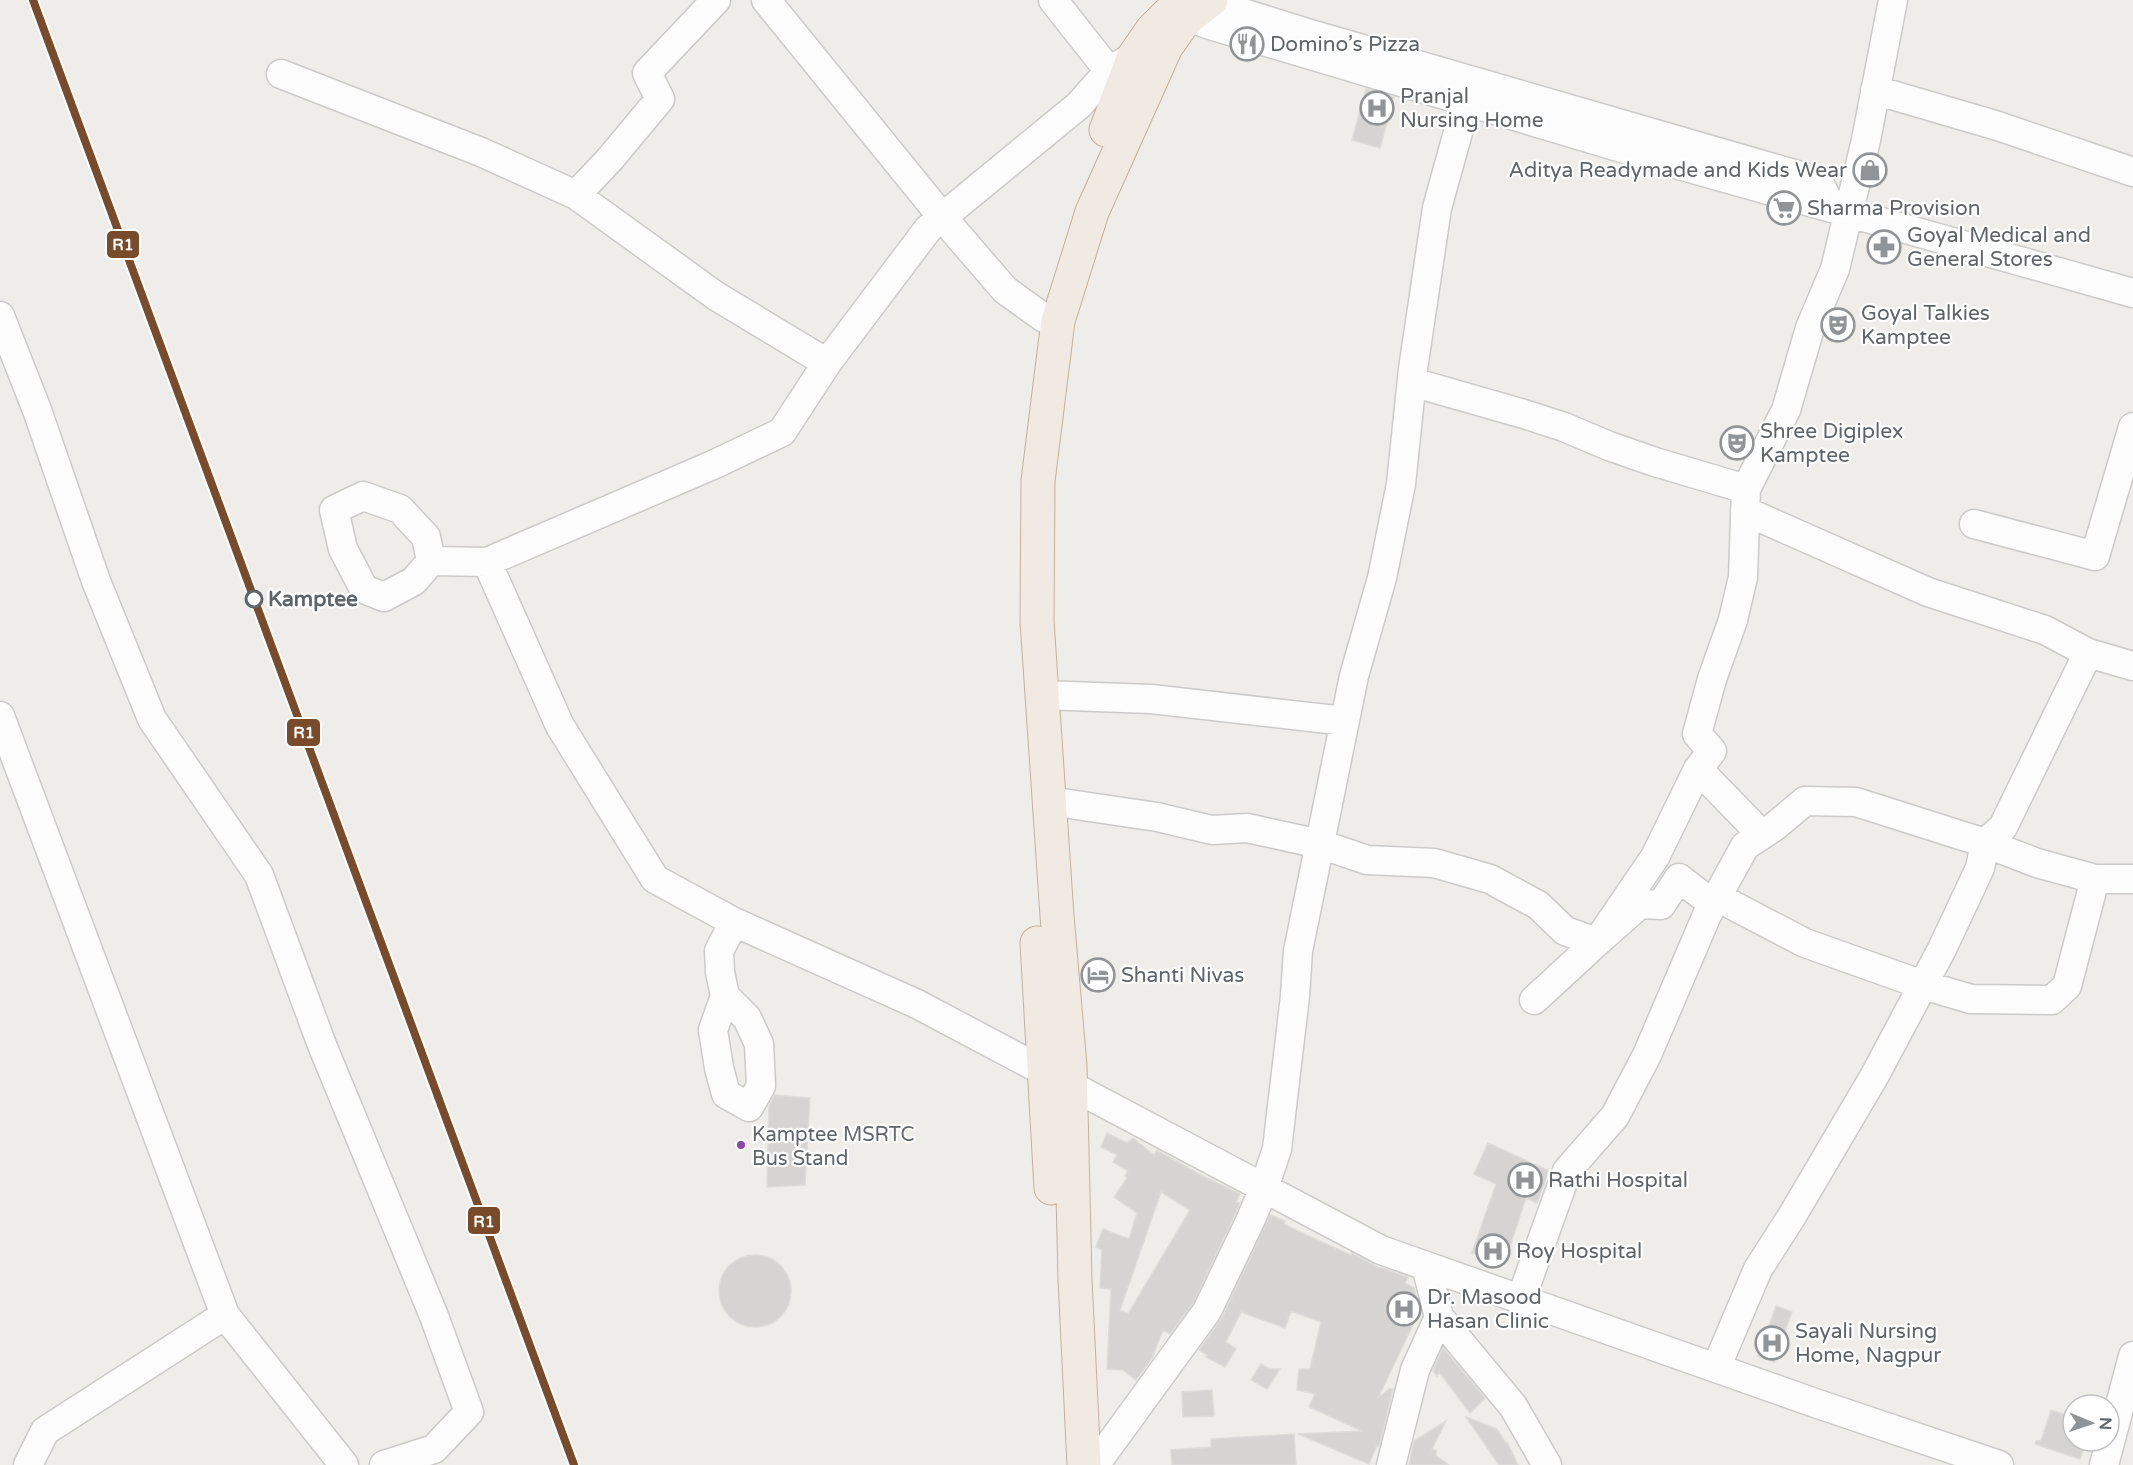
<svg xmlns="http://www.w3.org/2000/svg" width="2133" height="1465" viewBox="0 0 2133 1465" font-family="'Varela Round',sans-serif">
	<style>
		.building { fill: #d5d4d3; stroke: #dedcd9; stroke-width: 1.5; fill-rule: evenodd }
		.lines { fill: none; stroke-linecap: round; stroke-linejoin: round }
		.minor-casing { stroke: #cbcbca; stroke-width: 31 }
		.highway-casing { stroke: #c7b096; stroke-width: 35 }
		.minor { stroke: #fdfcfc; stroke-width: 28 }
		.highway { stroke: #f0eae3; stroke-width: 33 }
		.rail-1-casing { stroke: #fff; stroke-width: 12 }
		.rail-1 { stroke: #7a4b2a; stroke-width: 8 }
		.stop-dot { fill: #fff; stroke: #5f6468; stroke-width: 3 }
		.bus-dot { fill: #8e44ad; stroke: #fff; stroke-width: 2 }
		.labels { text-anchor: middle; stroke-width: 4.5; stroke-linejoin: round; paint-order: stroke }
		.bus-label { font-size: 20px; fill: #5f6468; stroke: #fff; text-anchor: start }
		.poi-label { font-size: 21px; fill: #5f6468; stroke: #fff; text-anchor: start }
		.stop-label { font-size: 21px; font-weight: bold; fill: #5f6468; stroke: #fff; text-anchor: start }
		.line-badge { stroke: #fff; stroke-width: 2 }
		.badge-label { font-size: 16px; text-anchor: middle; font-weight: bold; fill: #fff }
	</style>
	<rect width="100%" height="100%" fill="#efedea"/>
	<!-- building -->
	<path class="building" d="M1366 89 1394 97 1380 148 1352 140Z
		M775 1095 810 1098 805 1185 767 1187 769 1106Z
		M1107 1133 1127 1143 1133 1138 1154 1155 1157 1150 1197 1173 1240 1194 1236 1202 1240 1203 1236 1212 1193 1303 1170 1334 1163 1330 1152 1358 1136 1380 1123 1370 1107 1369 1111 1289 1100 1288 1102 1250 1096 1247 1103 1229 1129 1239 1137 1213 1114 1197 1127 1178 1125 1176 1128 1171 1113 1162 1117 1155 1101 1147ZM1161 1192 1190 1210 1128 1314 1120 1310Z
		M1488 1143 1549 1171 1537 1203 1526 1198 1504 1264 1472 1253 1496 1184 1474 1174Z
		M1270 1215 1285 1221 1284 1224 1313 1238 1351 1255 1352 1253 1375 1266 1408 1277 1405 1283 1414 1288 1420 1310 1378 1398 1389 1389H1393L1379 1446 1377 1445 1369 1464 1298 1434 1362 1431 1309 1407 1315 1394 1297 1390 1299 1369H1310L1321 1322 1291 1311 1285 1328 1241 1312 1226 1342 1236 1349 1225 1367 1206 1357 1207 1355 1199 1350 1222 1318Z
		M719 1291a36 36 0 1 1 72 0a36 36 0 1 1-72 0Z
		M1776 1306 1792 1312 1774 1362 1758 1356Z
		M1443 1348 1485 1398 1470 1413 1439 1372 1437 1376 1433 1371Z
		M1261 1364 1269 1369H1280L1267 1389 1251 1380Z
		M1212 1390 1214 1416 1183 1417 1182 1392Z
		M2051 1410 2073 1417V1441H2086L2080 1459 2035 1444 2036 1441H2041Z
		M1466 1417 1497 1429 1506 1443 1507 1442 1518 1465H1499Z
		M1446 1421 1432 1449 1437 1451 1435 1455 1449 1465H1409L1414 1441Z
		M1294 1434 1296 1465H1172L1171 1450 1211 1447V1439Z"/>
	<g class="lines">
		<!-- minor casing -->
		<g class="minor-casing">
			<path id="minor" d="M716 0 647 73 660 99 610 159 576 195 716 296 827 363
				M766 0 943 218 1005 290 1044 318 1058 321
				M1053 0 1109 71
				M1201 0 1304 32 1818 181 1832 208
				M1171 11 1210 25 1672 163 2133 293
				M1145 53 1134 56 1109 71 1079 105 928 229 827 363 782 432 715 464 487 562 560 726 655 879 734 922 917 1004 1381 1250 1815 1403 1999 1465
				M281 74 481 152 576 195
				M1875 90 1998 126 2133 172
				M0 316 37 410 96 581 152 719 259 875 322 1045 434 1316 469 1412 434 1449 384 1465
				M1412 382 1524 414 1564 427 1609 446 1655 462 1746 489
				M1745 511 1928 592 2045 630 2088 653
				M1974 524 2095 556 2133 427
				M431 561 426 537 400 509 363 496 334 510 343 549 364 589 384 597 414 581 431 561 487 562
				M2133 666 2088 653 2003 827 1985 843 2037 863 2095 879H2133
				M1042 695 1151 699 1345 721
				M0 716 225 1315 344 1465
				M1049 801 1157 817 1212 830 1247 828 1320 844 1367 860 1434 863 1490 879 1538 905 1565 931 1597 942 1640 904 1661 905 1679 878 1713 904
				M1762 835 1698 769 1712 751 1697 734 1712 679 1733 620 1743 577 1746 489 1786 410 1810 328 1835 269 1866 140 1893 0
				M1717 897 1805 943 1923 985 1971 999 2052 1000 2067 986 2095 879
				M725 996 747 1018 759 1044 761 1086 749 1107 726 1094 719 1068 713 1030 725 996 720 972 719 951 734 922
				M1534 1000 1597 942 1655 857 1698 769
				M1426 1266 1439 1317 1513 1406 1547 1465
				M1521 1299 1567 1171 1615 1116 1647 1055 1707 915 1745 846 1774 827 1805 801 1856 802 1985 843 1980 868 1942 949 1875 1075 1792 1216 1758 1269 1716 1368
				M28 1465 45 1431 225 1315
				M1095 1465 1207 1311 1251 1219 1264 1188 1277 1149 1295 996 1298 951 1354 676 1382 578 1401 484 1413 369 1437 208 1467 100
				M1391 1465 1415 1370 1439 1317
				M2104 1465 2133 1356"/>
		</g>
		<!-- highway casing -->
		<g class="highway-casing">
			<path id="highway" d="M1106 130 1134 56 1152 30 1171 11
				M1037 943 1051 1188
				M1084 1465 1075 1279 1070 1066 1057 916 1037 621 1038 481 1058 321 1092 212 1166 47 1185 20 1211 0"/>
		</g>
		<!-- minor -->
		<use href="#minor" class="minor"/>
		<!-- highway -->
		<use href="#highway" class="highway"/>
		<!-- rail-1 casing -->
		<g class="rail-1-casing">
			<path id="rail-1" d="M33 0 574 1465"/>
		</g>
		<!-- rail-1 -->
		<use href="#rail-1" class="rail-1"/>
	</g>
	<!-- icons -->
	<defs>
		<g id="restaurant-ring" transform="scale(1.725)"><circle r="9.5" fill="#fff" stroke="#919496" stroke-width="1.5"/><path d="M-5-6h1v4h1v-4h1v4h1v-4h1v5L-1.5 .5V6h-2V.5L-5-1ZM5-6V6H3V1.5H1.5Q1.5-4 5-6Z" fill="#919496"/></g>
		<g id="hospital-ring" transform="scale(1.725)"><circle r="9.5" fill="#fff" stroke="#919496" stroke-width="1.5"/><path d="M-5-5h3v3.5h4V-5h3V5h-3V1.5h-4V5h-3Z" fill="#919496"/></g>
		<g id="shop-ring" transform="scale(1.725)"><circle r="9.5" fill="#fff" stroke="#919496" stroke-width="1.5"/><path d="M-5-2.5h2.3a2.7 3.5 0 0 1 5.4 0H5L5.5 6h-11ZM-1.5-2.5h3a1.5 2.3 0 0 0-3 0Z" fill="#919496"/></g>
		<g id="supermarket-ring" transform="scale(1.725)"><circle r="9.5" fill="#fff" stroke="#919496" stroke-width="1.5"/><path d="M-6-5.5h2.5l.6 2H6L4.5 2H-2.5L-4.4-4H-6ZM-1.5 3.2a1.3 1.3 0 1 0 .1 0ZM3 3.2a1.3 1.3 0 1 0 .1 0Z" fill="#919496"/></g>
		<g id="pharmacy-ring" transform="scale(1.725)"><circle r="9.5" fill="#fff" stroke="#919496" stroke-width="1.5"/><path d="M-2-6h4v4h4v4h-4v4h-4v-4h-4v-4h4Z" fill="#919496"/></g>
		<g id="theatre-ring" transform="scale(1.725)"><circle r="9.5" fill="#fff" stroke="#919496" stroke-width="1.5"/><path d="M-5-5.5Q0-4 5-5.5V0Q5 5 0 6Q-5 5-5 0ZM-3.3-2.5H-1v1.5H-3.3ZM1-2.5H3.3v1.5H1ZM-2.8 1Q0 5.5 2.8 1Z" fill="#919496"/></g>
		<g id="hotel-ring" transform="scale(1.725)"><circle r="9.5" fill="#fff" stroke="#919496" stroke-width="1.5"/><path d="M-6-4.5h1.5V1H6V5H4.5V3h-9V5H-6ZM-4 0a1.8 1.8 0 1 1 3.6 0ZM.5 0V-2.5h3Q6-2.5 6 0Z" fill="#919496"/></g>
	</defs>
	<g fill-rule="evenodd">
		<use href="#restaurant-ring" x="1247" y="44"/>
		<use href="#hospital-ring" x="1377" y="108"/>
		<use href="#shop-ring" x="1870" y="170"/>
		<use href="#supermarket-ring" x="1784" y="208"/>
		<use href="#pharmacy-ring" x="1884" y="247"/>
		<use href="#theatre-ring" x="1838" y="325"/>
		<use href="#theatre-ring" x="1737" y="443"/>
		<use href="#hotel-ring" x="1098" y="975"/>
		<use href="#hospital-ring" x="1525" y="1180"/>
		<use href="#hospital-ring" x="1493" y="1251"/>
		<use href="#hospital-ring" x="1404" y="1309"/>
		<use href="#hospital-ring" x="1772" y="1343"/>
	</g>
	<!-- markers -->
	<circle class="stop-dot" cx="254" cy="599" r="8"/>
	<circle class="bus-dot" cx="741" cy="1145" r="5"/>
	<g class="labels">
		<!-- bus labels -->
		<g class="bus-label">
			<text x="752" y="1141">Kamptee MSRTC<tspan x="752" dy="24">Bus Stand</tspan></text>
		</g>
		<!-- poi labels -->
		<g class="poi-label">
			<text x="1270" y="51">Domino’s Pizza</text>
			<text x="1400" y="103">Pranjal<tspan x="1400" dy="24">Nursing Home</tspan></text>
			<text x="1847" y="177" text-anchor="end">Aditya Readymade and Kids Wear</text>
			<text x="1807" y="215">Sharma Provision</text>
			<text x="1907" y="242">Goyal Medical and<tspan x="1907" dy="24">General Stores</tspan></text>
			<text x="1861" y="320">Goyal Talkies<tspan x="1861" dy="24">Kamptee</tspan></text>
			<text x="1760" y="438">Shree Digiplex<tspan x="1760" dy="24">Kamptee</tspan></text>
			<text x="1121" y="982">Shanti Nivas</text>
			<text x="1548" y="1187">Rathi Hospital</text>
			<text x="1516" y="1258">Roy Hospital</text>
			<text x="1427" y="1304">Dr. Masood<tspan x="1427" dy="24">Hasan Clinic</tspan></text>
			<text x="1795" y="1338">Sayali Nursing<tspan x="1795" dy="24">Home, Nagpur</tspan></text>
		</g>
		<!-- stop labels -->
		<g class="stop-label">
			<text x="268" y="606">Kamptee</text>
		</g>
	</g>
	<g class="line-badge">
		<rect x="106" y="230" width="34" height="29" rx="6" fill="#7a4b2a"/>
		<rect x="286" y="718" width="35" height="29" rx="6" fill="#7a4b2a"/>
		<rect x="467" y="1206" width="34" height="29" rx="6" fill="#7a4b2a"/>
	</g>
	<g class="badge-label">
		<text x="123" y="250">R1</text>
		<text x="304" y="738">R1</text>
		<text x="484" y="1227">R1</text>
	</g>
	<!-- north arrow -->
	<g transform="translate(2091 1423) rotate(92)"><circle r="28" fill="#ffffff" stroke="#bfc1c3" stroke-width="1.5"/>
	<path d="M0-4.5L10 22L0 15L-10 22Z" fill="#919496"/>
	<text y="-9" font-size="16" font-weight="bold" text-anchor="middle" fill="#5f6468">N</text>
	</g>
</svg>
